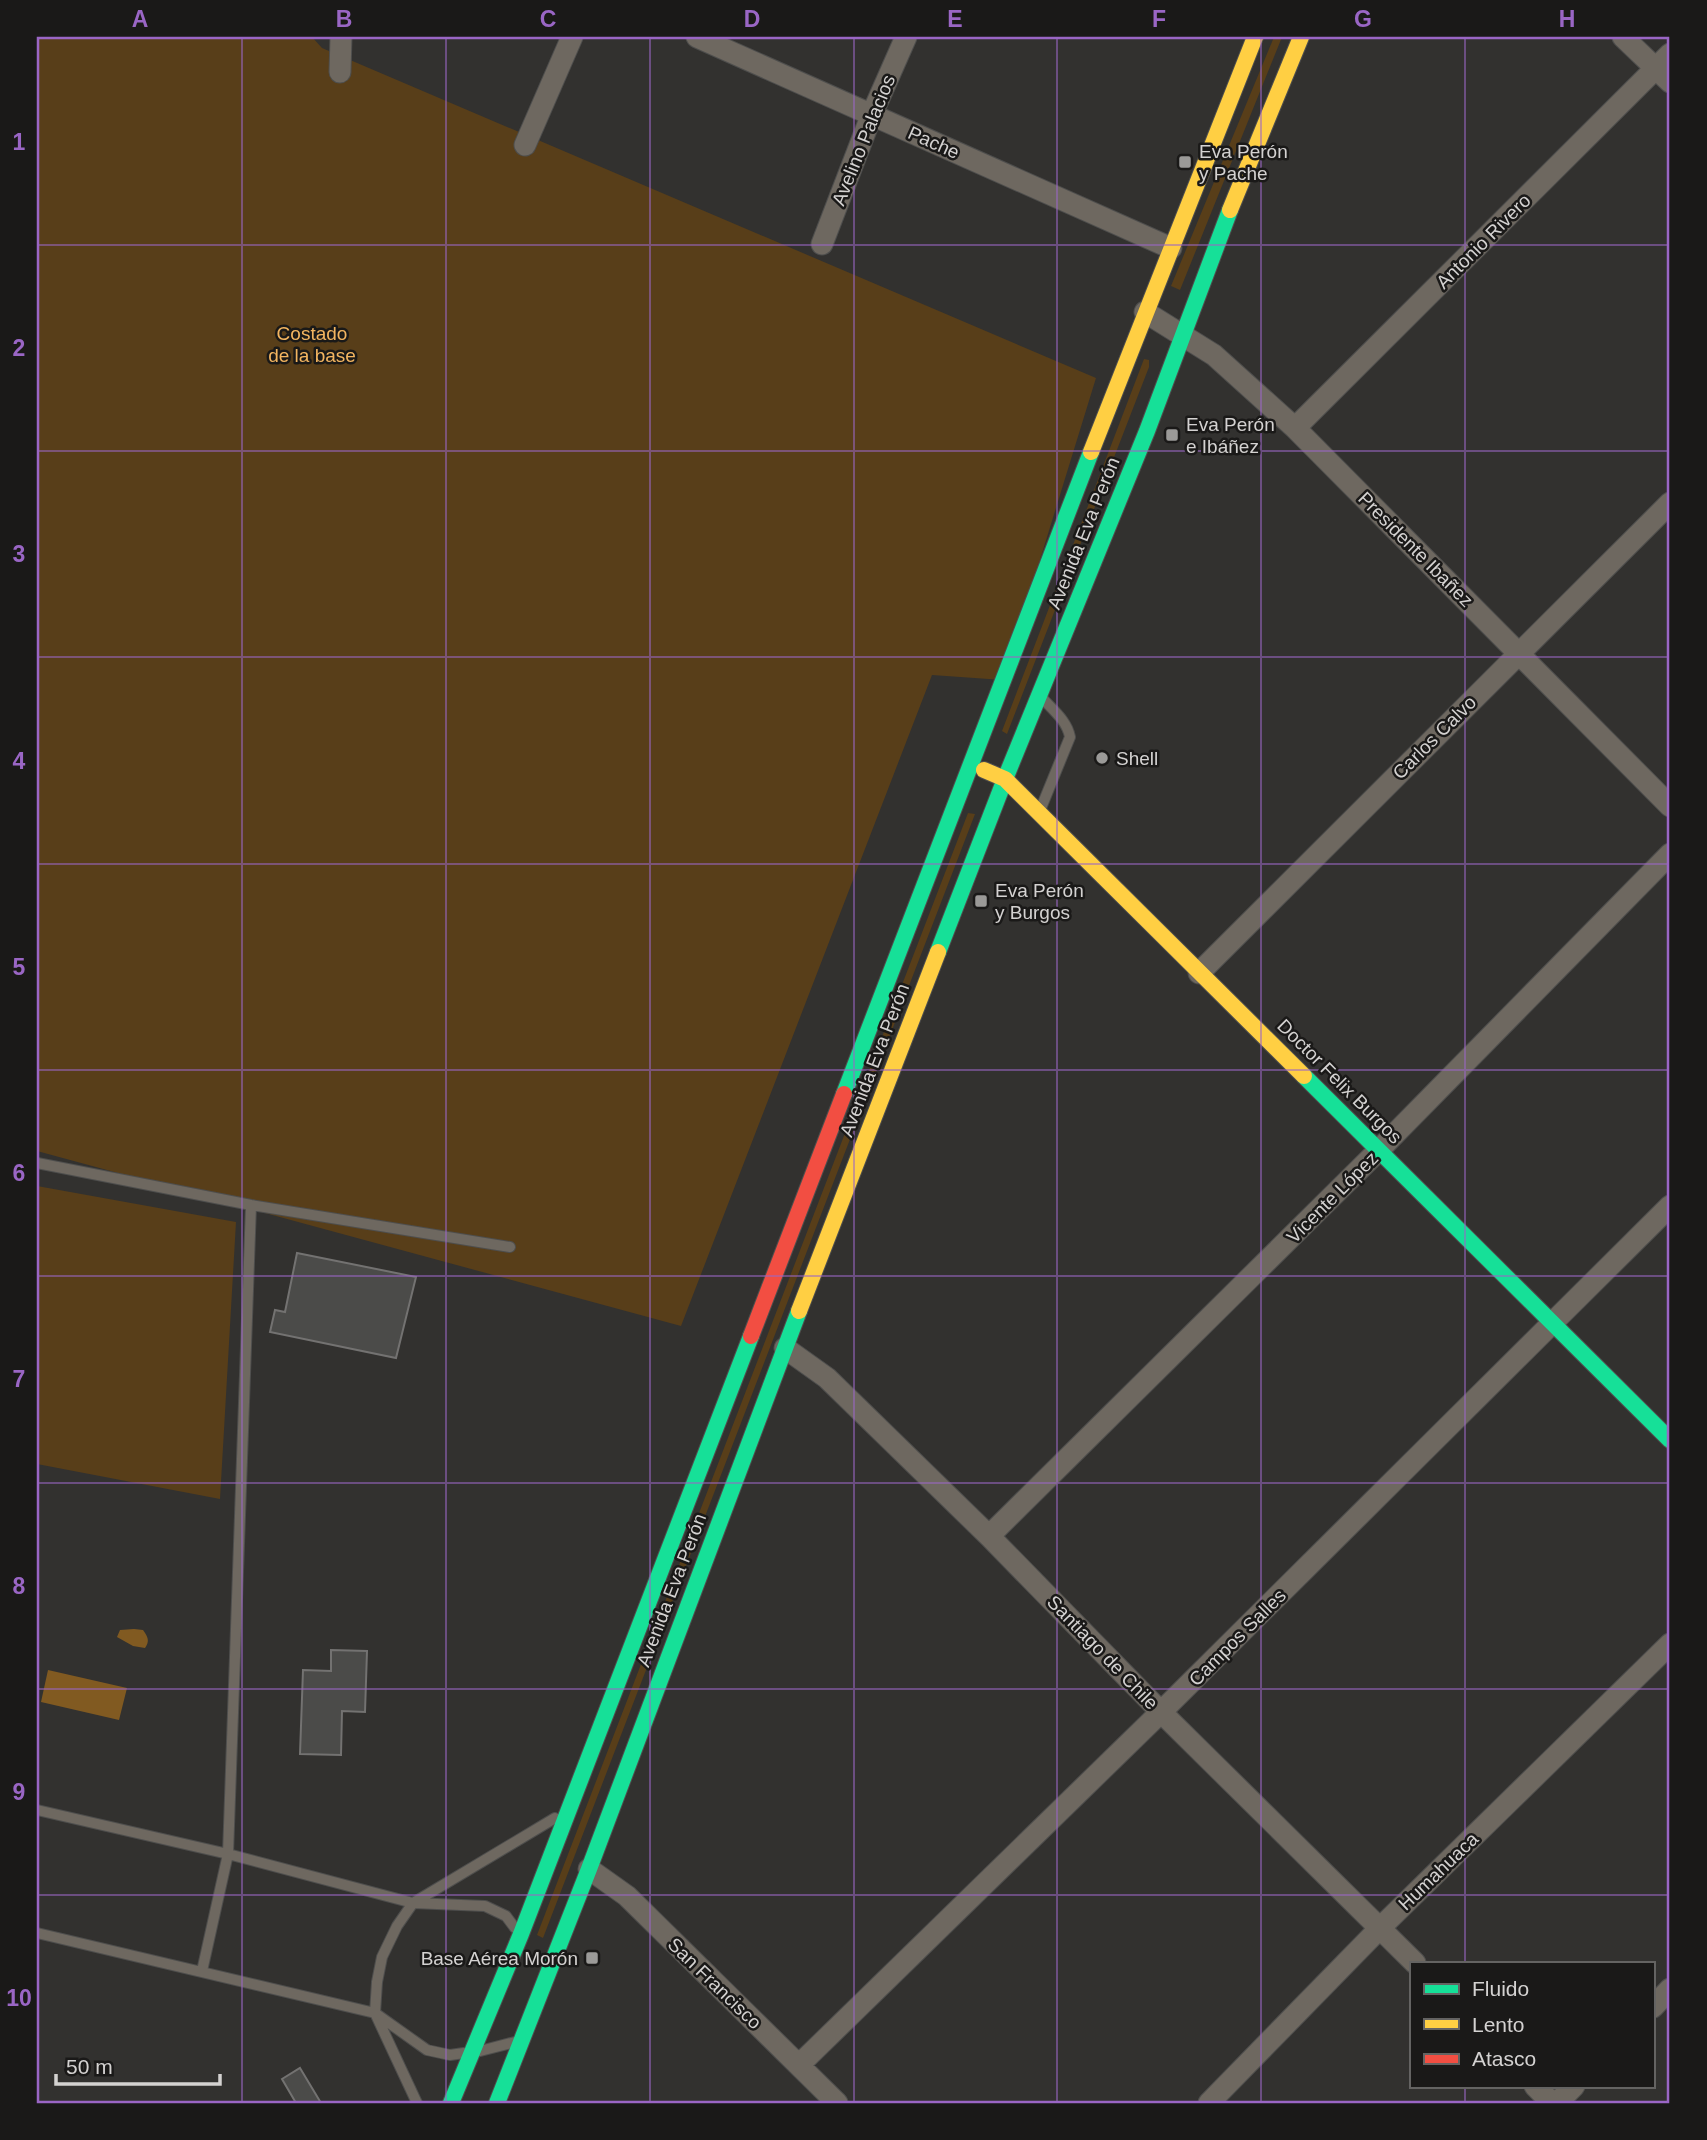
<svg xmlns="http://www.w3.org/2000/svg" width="1707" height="2140" viewBox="0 0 1707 2140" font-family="Helvetica,sans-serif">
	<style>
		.green { fill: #583e19 }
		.water { fill: #815a21 }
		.building { fill: #4b4b49; stroke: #737271; stroke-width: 2 }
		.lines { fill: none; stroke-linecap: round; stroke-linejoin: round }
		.lane-casing { stroke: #4e4e4d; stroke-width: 12 }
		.street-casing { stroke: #4e4e4d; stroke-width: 23 }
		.fast-casing { stroke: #4e4e4d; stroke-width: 18 }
		.slow-casing { stroke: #4e4e4d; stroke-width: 18 }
		.jam-casing { stroke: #4e4e4d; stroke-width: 18 }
		.lane { stroke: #6e6860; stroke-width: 10 }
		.street { stroke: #6e6860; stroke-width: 21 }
		.fast { stroke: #16e098; stroke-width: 16 }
		.slow { stroke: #ffcf43; stroke-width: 16 }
		.jam { stroke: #f24e42; stroke-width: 16 }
		.grid { fill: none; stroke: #9a66c5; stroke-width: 2; stroke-opacity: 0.55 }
		.poi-dot { fill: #9b9a98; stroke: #1a1918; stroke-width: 2.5 }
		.labels { text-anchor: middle; stroke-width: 5; stroke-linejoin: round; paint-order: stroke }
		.street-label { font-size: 19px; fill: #d4d2d1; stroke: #1a1918 }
		.poi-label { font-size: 19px; fill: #d4d2d1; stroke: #1a1918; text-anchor: start }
		.park-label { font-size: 19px; fill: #f3b560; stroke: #1a1918 }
		.neatline { fill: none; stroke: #9a66c5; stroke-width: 2.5 }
		.grid-label { font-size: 23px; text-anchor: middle; font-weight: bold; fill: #9a66c5 }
	</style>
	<rect width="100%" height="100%" fill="#32312f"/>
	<!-- green -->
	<path class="green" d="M37 37H312L322 48 1096 378 1003 680 932 675 681 1326 37 1151Z
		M1274 37H1282L1180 290 1171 286Z
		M1144 359 1149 360V367L1007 734 1002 731Z
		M968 813 975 814 543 1938 537 1935Z
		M37 1186 236 1222 220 1499 37 1464Z"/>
	<!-- water -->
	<path class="water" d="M134 1629 143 1630C148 1637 150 1641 145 1648L133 1646 117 1637 120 1630Z
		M48 1670 127 1688 119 1720 41 1702Z"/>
	<!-- building -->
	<path class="building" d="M297 1253 416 1277 396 1358 270 1332 275 1310 285 1312Z
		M331 1650 367 1651 365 1712 342 1711 341 1755 300 1754 303 1670 331 1671Z
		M300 2068 321 2103H296L282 2079Z"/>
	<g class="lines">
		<!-- lane casing -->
		<g class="lane-casing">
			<path id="lane" d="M1041 808 1070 737C1067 721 1054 711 1043 699
				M37 1163 251 1205 510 1247
				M37 1810 228 1854 413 1903 485 1906 506 1916 515 1928
				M37 1933 375 2013 427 2050 450 2055 464 2053
				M202 1971 228 1854 251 1205
				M480 2051 515 2042
				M417 2103 375 2013 377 1982 382 1957 397 1926 413 1903 555 1818"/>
		</g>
		<!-- street casing -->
		<g class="street-casing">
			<path id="street" d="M697 37 1171 248
				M1623 37 1670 82
				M340 72 341 37
				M525 145 572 37
				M822 244 872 114 906 37
				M1145 312 1214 355 1295 428 1670 806
				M1295 428 1670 54
				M1199 973 1670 503
				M785 1348 827 1378 989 1536 1161 1712 1415 1963
				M989 1536 1379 1150 1670 854
				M589 1869 627 1896 837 2103
				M1653 2007 1670 1989
				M799 2065 1161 1712 1670 1206
				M1535 2086 1552 2103
				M1209 2103 1380 1928 1670 1644
				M1557 2103 1574 2086"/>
		</g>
		<!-- fast casing -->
		<g class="fast-casing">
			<path id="fast" d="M938 952 1005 779 1147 431 1230 210
				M1304 1076 1670 1440
				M844 1094 1091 452
				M451 2103 521 1934 751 1336
				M497 2103 589 1869 799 1311"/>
		</g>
		<!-- slow casing -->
		<g class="slow-casing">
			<path id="slow" d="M1230 210 1301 37
				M1091 452 1255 37
				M984 770 1005 779 1304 1076
				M799 1311 938 952"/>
		</g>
		<!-- jam casing -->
		<g class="jam-casing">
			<path id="jam" d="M751 1336 844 1094"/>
		</g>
		<!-- lane -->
		<use href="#lane" class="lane"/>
		<!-- street -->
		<use href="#street" class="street"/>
		<!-- fast -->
		<use href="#fast" class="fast"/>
		<!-- slow -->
		<use href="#slow" class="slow"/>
		<!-- jam -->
		<use href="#jam" class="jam"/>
	</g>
	<!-- grid -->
	<path class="grid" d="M242 37V2103M446 37V2103M650 37V2103M854 37V2103M1057 37V2103M1261 37V2103M1465 37V1963M37 245H1670M37 451H1670M37 657H1670M37 864H1670M37 1070H1670M37 1276H1670M37 1483H1670M37 1689H1670M37 1895H1670M1465 2086V2103"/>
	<!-- markers -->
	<g class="poi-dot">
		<rect x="1178" y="155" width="14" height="14" rx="3.5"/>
		<rect x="1165" y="428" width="14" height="14" rx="3.5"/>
		<circle cx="1102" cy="758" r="7"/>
		<rect x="974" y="894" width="14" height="14" rx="3.5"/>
		<rect x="585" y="1951" width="14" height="14" rx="3.5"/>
	</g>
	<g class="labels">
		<!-- street labels -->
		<g class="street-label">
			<text transform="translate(863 140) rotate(-68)" y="7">Avelino Palacios</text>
			<text transform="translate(934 142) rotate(24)" y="7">Pache</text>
			<text transform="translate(1483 241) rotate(-45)" y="7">Antonio Rivero</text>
			<text transform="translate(1083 533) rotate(-68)" y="7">Avenida Eva Perón</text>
			<text transform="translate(1416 549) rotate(45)" y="7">Presidente Ibañez</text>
			<text transform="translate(1434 737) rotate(-45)" y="7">Carlos Calvo</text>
			<text transform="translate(874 1060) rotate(-69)" y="7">Avenida Eva Perón</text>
			<text transform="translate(1340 1081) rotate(45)" y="7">Doctor Felix Burgos</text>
			<text transform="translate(1332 1197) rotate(-45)" y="7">Vicente López</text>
			<text transform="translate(671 1590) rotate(-69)" y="7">Avenida Eva Perón</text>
			<text transform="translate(1237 1637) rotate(-45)" y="7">Campos Salles</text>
			<text transform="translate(1103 1652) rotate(46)" y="7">Santiago de Chile</text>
			<text transform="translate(1438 1871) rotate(-44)" y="7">Humahuaca</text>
			<text transform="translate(715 1983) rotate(44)" y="7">San Francisco</text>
		</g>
		<!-- poi labels -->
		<g class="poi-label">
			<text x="1199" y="158">Eva Perón<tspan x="1199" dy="22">y Pache</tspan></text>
			<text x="1186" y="431">Eva Perón<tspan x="1186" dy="22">e Ibáñez</tspan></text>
			<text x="1116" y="765">Shell</text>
			<text x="995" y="897">Eva Perón<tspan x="995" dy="22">y Burgos</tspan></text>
			<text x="578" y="1965" text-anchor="end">Base Aérea Morón</text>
		</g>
		<!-- park labels -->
		<g class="park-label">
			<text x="312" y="340">Costado<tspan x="312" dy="22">de la base</tspan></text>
		</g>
	</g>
	<!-- border -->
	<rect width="1707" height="2140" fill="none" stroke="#1a1918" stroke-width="77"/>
	<!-- legend -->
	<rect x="1410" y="1962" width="245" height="126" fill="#1a1918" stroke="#646362" stroke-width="2"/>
	<rect x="1424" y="1984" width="35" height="10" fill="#16e098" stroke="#646362" stroke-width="2"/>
	<text x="1472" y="1996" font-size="21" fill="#d4d2d1">Fluido</text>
	<rect x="1424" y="2019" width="35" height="10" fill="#ffcf43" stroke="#646362" stroke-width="2"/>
	<text x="1472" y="2032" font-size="21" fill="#d4d2d1">Lento</text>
	<rect x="1424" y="2054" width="35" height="10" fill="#f24e42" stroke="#646362" stroke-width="2"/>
	<text x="1472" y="2066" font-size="21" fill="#d4d2d1">Atasco</text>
	<!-- scale -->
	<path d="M56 2074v10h164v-10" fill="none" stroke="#d4d2d1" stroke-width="3.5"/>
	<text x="66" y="2074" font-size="21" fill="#d4d2d1" stroke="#1a1918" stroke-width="5" paint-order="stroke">50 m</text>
	<rect x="38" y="38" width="1630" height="2064" class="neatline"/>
	<g class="grid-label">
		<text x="140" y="27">A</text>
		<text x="344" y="27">B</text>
		<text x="548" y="27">C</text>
		<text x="752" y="27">D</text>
		<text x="955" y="27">E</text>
		<text x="1159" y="27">F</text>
		<text x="1363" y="27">G</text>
		<text x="1567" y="27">H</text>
		<text x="19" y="150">1</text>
		<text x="19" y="356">2</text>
		<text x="19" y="562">3</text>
		<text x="19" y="769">4</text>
		<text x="19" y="975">5</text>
		<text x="19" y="1181">6</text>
		<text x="19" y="1387">7</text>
		<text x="19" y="1594">8</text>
		<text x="19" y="1800">9</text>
		<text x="19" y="2006">10</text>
	</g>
</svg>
